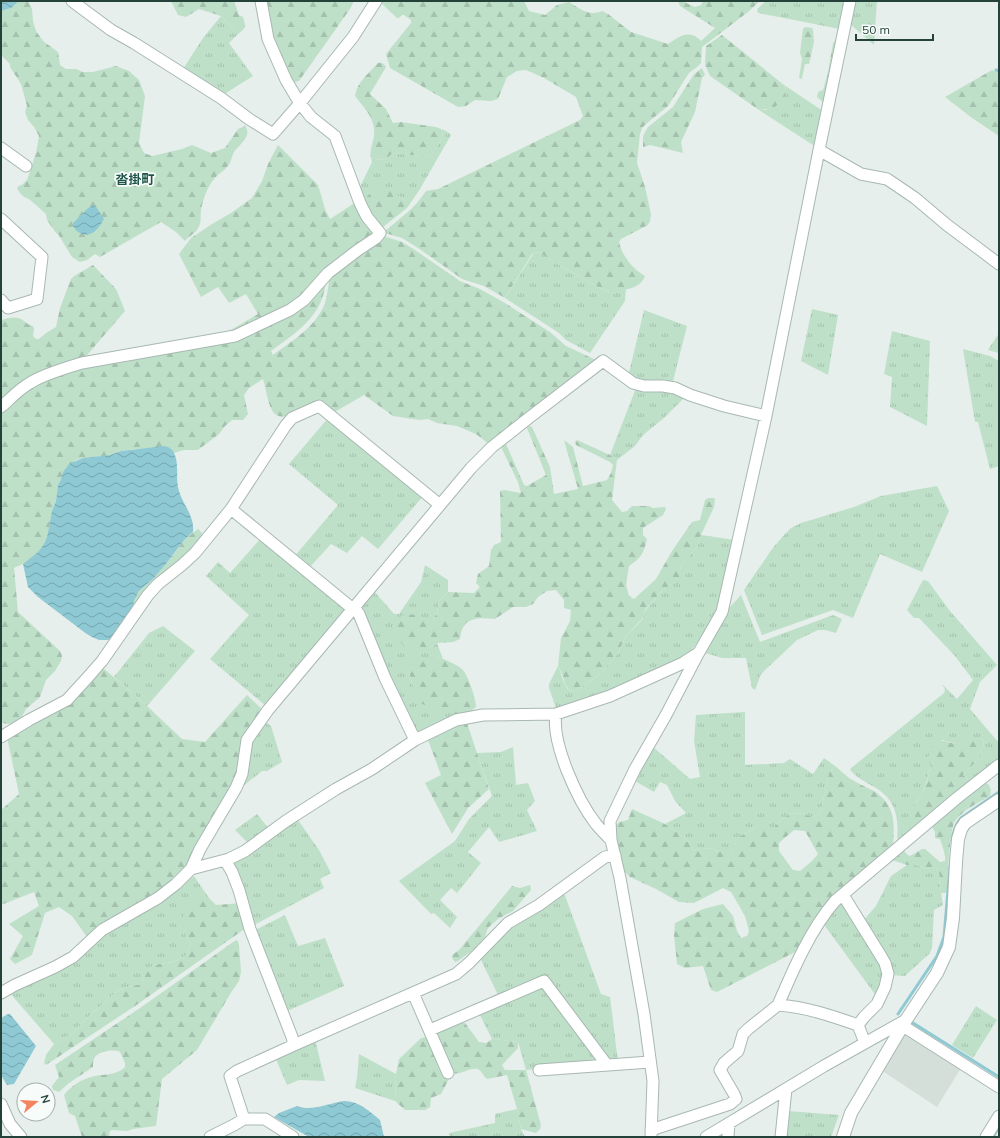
<svg xmlns="http://www.w3.org/2000/svg" width="1000" height="1138" viewBox="0 0 1000 1138" font-family="Mulish,'Noto Sans JP',sans-serif">
	<style>
		.built { fill: #d4dfda }
		.grass { fill: url(#grass-tufts) }
		.forest { fill: url(#forest-firs); fill-rule: evenodd }
		.water { fill: url(#water-waves) }
		.lines { fill: none; stroke-linecap: round; stroke-linejoin: round }
		.stream { stroke: #8ec9d4; stroke-width: 3 }
		.minor-casing { stroke: #a8b8b2; stroke-width: 13 }
		.tertiary-casing { stroke: #a8b8b2; stroke-width: 14 }
		.minor { stroke: #fff; stroke-width: 11 }
		.tertiary { stroke: #fff; stroke-width: 12 }
		.labels { text-anchor: middle; stroke-width: 3.5; stroke-linejoin: round; paint-order: stroke }
		.quarter-label { font-size: 13px; font-weight: bold; fill: #1f5548; stroke: #f7fbf9 }
	</style>
	<defs>
		<pattern id="grass-tufts" width="24" height="20" patternUnits="userSpaceOnUse"><rect width="24" height="20" fill="#bfe0c8"/><path d="M3 7l-1-3M5 7V3M7 7l1-3M15 17l-1-3M17 17v-4M19 17l1-3" fill="none" stroke="#a4c1ad"/></pattern>
		<pattern id="forest-firs" width="22" height="20" patternUnits="userSpaceOnUse"><rect width="22" height="20" fill="#bfe0c8"/><path d="M5 1l3.5 6h-7zM16 11l3.5 6h-7z" fill="#a4c1ad"/></pattern>
		<pattern id="water-waves" width="16" height="10" patternUnits="userSpaceOnUse"><rect width="16" height="10" fill="#8ec9d4"/><path d="M0 5q4-4 8 0t8 0" fill="none" stroke="#74a5ad"/></pattern>
	</defs>
	<rect width="100%" height="100%" fill="#e6efeb"/>
	<!-- built -->
	<path class="built" d="M907 1033 961 1068 937 1107 881 1070 903 1034Z"/>
	<!-- grass -->
	<path class="grass" d="M766 1H846L840 29 758 13 757 9Z
		M854 1H877L874 45 850 24Z
		M221 16 238 34 229 43 253 76 223 95 183 69 203 38Z
		M784 85 823 111 816 147 759 110H766L786 95Z
		M441 129 446 131 451 135 420 189 407 208V201L399 196 362 201 358 191 372 162 371 158C382 161 385 160 393 153L430 157 441 140 443 133Z
		M538 252 594 285 611 293 626 289 625 301 590 353 566 340 559 333 505 298 533 254Z
		M812 309 838 315 828 375 801 361Z
		M644 310 687 326 672 385 648 383 628 377Z
		M892 331 930 341 927 426 890 407 892 377 884 374Z
		M999 333V353L988 350Z
		M963 349 990 356 999 361V466L990 469 978 422H975Z
		M636 388 664 389 685 397 664 418 643 435 635 446 617 460 610 455Z
		M329 417 424 495 378 549 362 536 347 553 331 544 309 568 294 557 338 505 289 464Z
		M937 486 949 511 922 572 880 554 853 618 833 610 762 635 744 590 772 549 784 535 791 528 801 523 854 507 881 496Z
		M701 535 735 540 719 604 713 619 687 657 607 693 559 709 556 708 549 688V684L558 666C561 672 564 687 569 690 571 691 574 690 576 691L600 674 618 653 625 637 642 620 645 611 662 591 678 579 681 566 697 547Z
		M262 537 348 608 266 706 210 659 249 615 206 576 218 562 230 573Z
		M425 565 448 580V592L439 601 437 613 433 620H430V648L437 643 443 659 437 657 409 672 412 683 460 715 417 734 413 732 359 608 373 590 394 614H399L421 582Z
		M923 580 928 581 950 611 997 665 980 682 970 709 999 743V763L972 782 963 775 978 759 984 743 982 738 958 744 942 740 931 766 922 796 915 803 917 830 897 845C898 828 899 808 885 795 880 790 873 786 867 783 861 779 853 775 850 769L944 693 945 690 943 685 957 699 973 680 955 656 919 618H914L907 610Z
		M741 595 760 642 833 615 842 619 836 633 825 630H818L797 640 761 674 755 690 752 688 746 658H722L705 653 729 608Z
		M163 626 195 651 147 706 114 677 149 633Z
		M745 712V765L784 763 790 759 813 774 824 758 835 766 829 773 821 811 814 817C792 811 790 811 774 827H756L739 837 730 852H720L710 848 693 850 686 839 665 824 686 813 675 801 667 785 660 782 654 792 633 780 652 746 690 779 700 777 694 741 696 715Z
		M264 721 271 726 282 762 267 771H262L242 787 248 746Z
		M513 747 516 785 528 783 535 801 527 810 537 831 499 842 489 827 468 852 481 863 457 893 451 888 440 900 457 917 450 928 434 913 431 914 399 881 455 841 469 819 492 796 477 753 501 752Z
		M257 814 269 829 249 844 235 830Z
		M298 820 319 850 331 873 320 879 324 888 252 926 230 864 256 849Z
		M907 865H917L927 869 934 867 939 870 940 886 943 905 934 910 932 948 930 953 905 976 890 975 862 922 876 906 891 876Z
		M194 876 209 898 200 895 184 931 190 944 187 955 173 962 153 965 146 973 141 984 124 988 115 993 87 1018 73 1033 54 1044 9 992 178 889Z
		M563 890 601 994 610 997 618 1062H607L547 980 499 997 479 956 507 927Z
		M840 899 885 970 877 997 822 922Z
		M285 915 298 946 325 938 344 986 285 1012 253 931Z
		M542 985 602 1063 526 1070 518 1042 492 1039 478 1011Z
		M976 1006 997 1020 973 1058 952 1045Z
		M315 1039 325 1081 299 1080 287 1085 275 1057Z
		M359 1054 396 1074 395 1101 355 1088 357 1078Z
		M517 1109 521 1129 525 1137H450L449 1133 495 1123V1114Z
		M788 1111 839 1115 831 1137H786Z"/>
	<!-- forest -->
	<path class="forest" d="M19 1H28L32 9 33 21 36 31 43 41 58 52 60 65 66 69H76L83 72H93L116 66 129 71 139 80 145 96 139 143 144 153 152 156 182 149 192 145 211 153 225 148 238 129 245 126C253 136 239 145 234 152 232 156 231 162 228 166 224 171 218 174 214 179 207 188 203 199 201 210 200 217 202 222 198 228 196 233 189 236 185 241L176 232 161 222 100 257 95 254 87 260 80 262 72 257 58 234 56 233 47 220 46 214 29 199C24 198 19 193 17 188L19 186 23 184 27 180 36 153 39 136 34 127 28 120 25 112 27 106 21 84 10 67V64L1 55V11L11 8Z
		M171 1H234L239 15 243 17C246 27 246 28 238 34L221 16 199 9 186 17 178 15Z
		M265 1H354L350 9 299 81 295 82 290 79 271 38Z
		M379 1H524L529 11 545 15 557 5 569 2C579 8 589 17 602 11L608 14 631 32 668 44C680 36 689 29 701 41L715 28 680 6 678 1H682L695 7 701 5 703 1H760L748 12 702 47 701 63 697 67 689 73 668 106 646 124 642 128 640 134 637 163 645 187 651 214 650 221 648 225 621 239 619 242C622 256 633 269 645 276 640 290 623 289 612 293L594 285 538 252 532 254 505 298 484 286 462 279 418 248 402 238 385 233V231L409 211 417 203 426 191 438 189 580 120 583 116 576 97 544 78 526 70 517 71 507 77 498 99 491 101 475 100 466 106 458 107 390 68 386 54 411 23V20L404 15H402L399 18H397Z
		M805 27 812 28 813 30 814 42 809 64H805L802 78 801 79 799 78 802 59 800 53 803 29Z
		M722 35 784 85 786 95C779 106 773 109 759 110L710 76 705 65 706 46Z
		M835 41 837 42 826 101 823 102 817 97 818 92 823 90 828 72 833 43Z
		M378 63C382 62 384 64 386 67L370 94 386 109 393 123 401 122 436 127 441 129 443 133 441 140 430 157 393 153C385 160 382 161 371 158 369 150 373 144 374 136 376 119 365 109 355 96 357 82 369 73 378 63Z
		M702 68 705 75 702 78 695 112 681 142 683 153 650 145 643 147V136L648 127 673 107 694 74Z
		M992 70 999 73V136L972 118 945 97Z
		M278 145 318 185 325 209 330 219 356 202 375 232 292 306 217 338 258 314 246 294 229 303 218 287 201 297 179 254 191 238 212 224 231 213 252 198 262 181 268 164Z
		M384 187 407 201V208L383 227H377L362 201 373 191Z
		M383 236 402 242 415 250 460 281 480 289 505 303 550 332 566 346 596 360 490 445 476 434 457 426 437 423 428 419 419 420 393 416 364 395 333 413 321 403C310 408 279 426 272 410 267 401 266 388 263 379L249 388 244 395 248 414 243 420H232L225 426 219 434 198 450H184L174 453 170 448 134 449 121 451 110 455 76 460 63 472 61 479 58 485 56 501 52 511 47 537 44 545 38 552 25 563 14 568 18 612 60 651 62 656 61 661 55 671 46 680 40 697 26 709 19 722 11 724 1 723V409L24 389 83 366 234 339 326 281C323 316 297 332 271 351L273 355C292 341 316 327 325 303 328 293 328 283 331 273Z
		M93 265 116 289 125 311 82 361 1 405V320C9 318 17 315 24 321 28 324 29 325 33 326L34 329 33 336 36 339H39L46 333 56 327 60 308 71 279C74 275 87 269 93 265Z
		M528 426 532 427 550 467 554 494 578 489 564 440 573 447 583 486 607 480 611 473 613 465 610 462 576 445 575 442 577 440 610 455 617 460 612 500 622 512 627 511 632 506H649L653 508 665 507 666 509 663 515 643 528V535L647 539C644 553 641 558 629 566L626 585 629 596 634 599 656 579 672 551 692 522 700 520 705 500 708 498H715L714 507 701 535 697 547 687 559 681 566 679 579 662 591 645 610 642 619 625 637 618 653 600 674 576 691 569 690 565 684 562 674 558 666 561 638 570 621 571 610 564 608V600L556 590 547 591 538 597 533 604 526 607H513L495 619C477 617 462 617 460 639L453 642 437 643 430 648 408 652 394 633 395 621C407 609 416 616 430 620H433L437 613 439 601 448 592 474 593 480 587 476 583 478 574 489 566 491 550 494 545 501 542 500 491 504 490 521 493 518 482 501 447 504 443 506 444 524 485 527 486 546 475 527 428Z
		M198 529 202 533 203 539 133 607 134 601 139 591 153 579 174 554 185 539Z
		M437 657C444 659 456 664 462 669 468 675 476 699 476 707L470 712 460 715 442 711 422 704 416 696 409 672V665L416 660Z
		M102 667 147 706 182 739 205 742 247 695 264 711 240 771 192 857 183 869 150 898 103 923 87 937 72 916 59 907 45 913 32 955 15 964 10 959 23 936 9 924 39 906 34 892 1 905V810L19 794 7 737 25 725Z
		M467 723 489 789 468 808 452 834 425 783 441 775 428 740 445 729Z
		M982 738 984 743 978 759 963 775 972 782 917 830 911 824V816L915 803 922 796 927 781 931 766 928 758 932 745C946 736 947 745 960 743 967 742 974 739 982 738Z
		M835 766C840 770 844 774 849 778 857 783 866 787 874 791 895 805 895 822 893 845L837 894 799 950 717 992 711 990 703 966 685 968 677 964 674 935 675 923 703 909 723 904 733 916 737 931 741 938 747 936 749 931 745 916 731 892 723 888 694 903 679 902 656 889 630 877 625 872 621 861 615 838 614 827 619 822 628 820 632 809 665 824 686 839 693 850 710 848 720 852H730L739 837 756 827H774C790 811 792 811 814 817L821 811 829 773ZM794 830 805 831 818 854 812 861 800 871 793 870 779 851V843Z
		M982 782C990 783 992 788 990 796 978 803 963 810 955 821 949 831 948 878 947 892L945 893H941L940 886 939 870 934 867 927 869 917 865H907L895 861 888 860 903 850 908 855 910 856 922 849H925L940 862 945 861C946 855 942 845 940 839L935 838V832L930 824Z
		M530 885 531 890 513 911 498 919 489 927 487 930 485 937 476 948 458 961 455 962 452 958V955L459 950 512 886 520 888Z
		M200 894 209 898 216 905 241 903 246 928 135 1006 46 1065 44 1063 46 1055 54 1044 73 1033 87 1018 115 993 124 988 141 984 146 973 153 965 173 962 187 955 190 944 184 931 183 917 188 904Z
		M236 940 238 941 239 945 241 972 239 981 232 991 197 1050 162 1079 156 1126 133 1129 127 1131 112 1130 110 1131 109 1137H82L75 1116 69 1113 64 1095C72 1086 77 1082 88 1078 100 1073 115 1077 125 1067V1063L120 1052C114 1049 100 1051 95 1057 93 1060 93 1063 93 1067L69 1083 59 1092 53 1090 52 1086 59 1077 55 1065 140 1008Z
		M459 1023H465L479 1042 486 1043 492 1039 518 1042V1048L502 1065 505 1070H526L541 1125 540 1129 536 1133 521 1129 517 1109 507 1075 487 1079C483 1076 482 1071 478 1069 469 1067 460 1076 451 1073L434 1033Z
		M427 1037 446 1073 448 1081 441 1094 431 1098 430 1107 425 1110H405L395 1101 396 1074 399 1059 417 1042 421 1038Z"/>
	<!-- water -->
	<path class="water" d="M1 1H19L11 8 1 11Z
		M95 205 104 219C99 228 91 239 80 233 76 231 73 227 73 223L88 208Z
		M164 446C168 447 172 448 174 453 179 462 176 477 178 487 181 503 195 515 193 532L185 539 165 565 153 579 139 591 134 601 133 607 128 613 115 636 108 640H99L92 637 84 632 38 597 28 587 23 564 38 552 44 544 47 537 52 511 56 501 58 485 61 479 63 472 70 463 84 458 110 455 121 451Z
		M8 1014H10L36 1046 14 1084 7 1085 1 1075V1018Z
		M344 1101C359 1101 369 1111 380 1120L384 1137H309L274 1117 279 1113 297 1106C311 1112 329 1103 344 1101Z"/>
	<g class="lines">
		<!-- stream -->
		<path class="stream" d="M996 70 999 71
			M952 841C953 832 955 825 961 818L999 792
			M898 1014 937 956 944 937 950 867
			M913 1023 999 1077
			M993 1137 999 1127"/>
		<!-- minor casing -->
		<g class="minor-casing">
			<path id="minor" d="M72 1 111 30 134 43 221 98 249 119 273 134 300 103 353 37 376 1
				M1 148 26 166
				M819 150 861 174 887 179 915 198 947 225 999 264
				M1 219 42 257 37 299 8 308 1 300
				M1 407C10 399 19 389 30 383 44 374 66 368 82 363L235 336 290 310 304 300 328 273 358 250 376 238 380 233 367 217 360 203 335 136 311 117 299 102 286 80 268 39 261 1
				M231 509 353 609
				M354 607 359 614 385 678 415 740
				M556 714C551 743 578 801 596 824 601 830 606 835 611 840
				M1 737 29 720 67 700 88 677 102 661 148 595 158 584 182 565 195 553 231 509 286 425 292 418 319 406 440 505
				M225 860 232 872 239 890 250 929 292 1037 294 1045
				M191 869 229 859 245 851 286 821 336 789 372 769 415 740 456 720 483 715 556 714 610 696 683 663 697 654
				M843 895 879 953 885 963 888 974 885 987 877 1004 864 1017 858 1025
				M1 993 15 985 55 967 73 957 102 930 158 898 176 884 191 869 200 849 236 788 242 774 247 740 268 710 440 505 471 468 492 447 530 417 603 361 633 383 644 386H663L675 388 690 395 724 406 766 416
				M413 993 448 1073
				M778 1005C793 970 810 930 835 901L957 798 999 765
				M903 1026 999 1087
				M430 1030 544 981 607 1065
				M539 1070 650 1062
				M1 1104 10 1124 21 1137
				M244 1119 230 1076 237 1071 294 1045 456 974 469 963 508 923 539 905 605 857 615 855
				M651 1130 730 1104 736 1099 734 1094 720 1070 724 1063 738 1051 743 1034 748 1029 778 1005C806 1007 832 1016 858 1025L865 1043
				M210 1137 234 1125 244 1119H265L293 1137
				M651 1137 653 1081 644 1014 620 878 611 840 610 821 635 769 666 715 698 654 722 612 766 416 819 150 850 1
				M706 1137 824 1066 906 1020
				M728 1137 729 1123
				M781 1137 786 1089
				M986 1137 999 1116"/>
		</g>
		<!-- tertiary casing -->
		<g class="tertiary-casing">
			<path id="tertiary" d="M843 1137 851 1113 906 1020 937 973 949 947 953 918 956 862 958 839 961 829 965 823 999 800"/>
		</g>
		<!-- minor -->
		<use href="#minor" class="minor"/>
		<!-- tertiary -->
		<use href="#tertiary" class="tertiary"/>
	</g>
	<g class="labels">
		<!-- quarter labels -->
		<g class="quarter-label">
			<text x="135" y="184">沓掛町</text>
		</g>
	</g>
	<!-- border -->
	<rect width="1000" height="1138" fill="none" stroke="#24423a" stroke-width="4"/>
	<!-- north arrow -->
	<g transform="translate(36 1102) rotate(72)"><circle r="19" fill="#f7fbf9" stroke="#a3b1ad"/>
	<path d="M0-3L7 15L0 10L-7 15Z" fill="#f4845f"/>
	<text y="-6" font-size="11" font-weight="bold" text-anchor="middle" fill="#24423a">N</text>
	</g>
	<!-- scale -->
	<path d="M856 34v6h77v-6" fill="none" stroke="#24423a" stroke-width="2"/>
	<text x="862" y="34" font-size="12" fill="#24423a" stroke="#f7fbf9" stroke-width="3" paint-order="stroke">50 m</text>
</svg>
